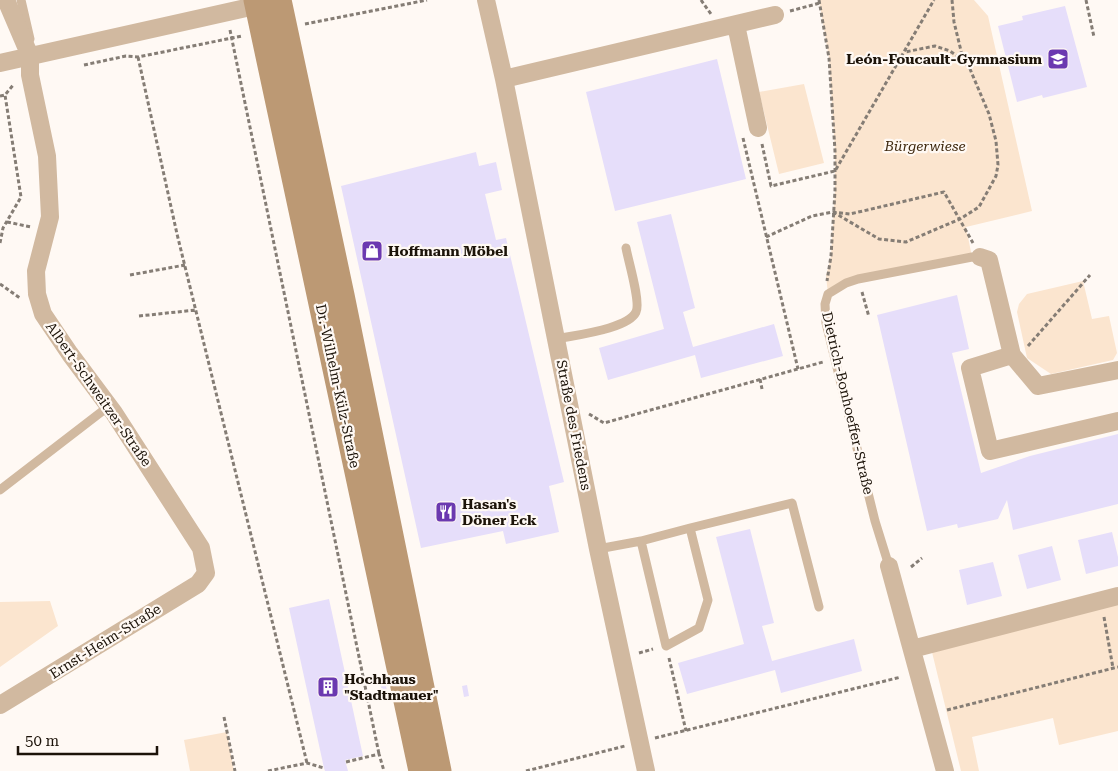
<svg xmlns="http://www.w3.org/2000/svg" width="1118" height="771" viewBox="0 0 1118 771" font-family="'Roboto Serif',serif">
	<style>
		.green { fill: #fbe5cf }
		.building { fill: #e6defa }
		.lines { fill: none; stroke-linecap: round; stroke-linejoin: round }
		.path { stroke: #857d75; stroke-width: 3; stroke-dasharray: 4 2.5; stroke-linecap: butt }
		.lane { stroke: #d1b9a0; stroke-width: 9 }
		.street { stroke: #d1b9a0; stroke-width: 18 }
		.secondary { stroke: #bc9974; stroke-width: 25 }
		.labels { text-anchor: middle; stroke-width: 4.5; stroke-linejoin: round; paint-order: stroke }
		.poi-label { font-size: 14px; font-weight: bold; fill: #1c1309; stroke: #fff9f4; text-anchor: start }
		.park-label { font-size: 14px; font-style: italic; fill: #3f290f; stroke: #fff9f4 }
		.street-label { font-size: 14px; fill: #1c1309; stroke: #fff9f4 }
	</style>
	<rect width="100%" height="100%" fill="#fff9f4"/>
	<!-- green -->
	<path class="green" d="M819 0H974L988 16 1032 211 966 227 972 257 858 279 828 294 826 276 831 256 835 191V151L829 58Z
		M804 84 824 163 779 174 759 92Z
		M1083 281 1092 319 1109 316 1117 353 1113 360 1051 374 1027 358 1017 312 1019 304 1027 294Z
		M1118 596V731L1059 745 1053 718 972 737 979 771H961L930 644Z
		M50 601 58 626 0 667V602Z
		M227 732 234 771H190L184 740Z"/>
	<!-- building -->
	<path class="building" d="M1065 6 1087 87 1043 98 1042 95 1017 102 998 26 1023 20 1022 16Z
		M717 59 746 179 615 211 586 92Z
		M476 152 479 166 496 162 502 190 485 194 496 240 506 238 564 482 549 486 559 532 506 544 503 531 421 548 341 186Z
		M671 214 695 308 683 312 693 347 774 324 783 356 701 378 695 355 608 380 599 348 664 329 637 222Z
		M957 295 969 349 952 353 981 473 1030 456 1118 434V504L1013 530 1007 500 998 519 958 528 957 524 927 531 877 315Z
		M750 529 774 623 762 626 772 661 854 639 862 671 781 693 775 670 687 694 678 663 744 644 716 537Z
		M1112 532 1118 557V566L1086 574 1078 540Z
		M1052 546 1061 580 1027 589 1018 555Z
		M993 562 1002 596 967 605 959 570Z
		M329 599 363 756 345 760 348 771H325L324 768 289 608Z
		M385 681 387 691 382 692 380 682Z
		M467 685 469 696 464 697 462 686Z"/>
	<g class="lines">
		<!-- path -->
		<path class="path" d="M701 0 711 14
			M819 0 829 58 835 151V191L831 256 827 281
			M952 0 954 22 963 59
			M1086 0 1094 37
			M790 11 820 3
			M305 24 427 0
			M230 30 379 754
			M138 57 177 234 307 763
			M84 65 126 56 138 57 242 36
			M0 96 5 95 14 84
			M743 138 798 369
			M762 144 771 186 835 171 934 0
			M833 212 879 239 906 242 960 219 979 207 996 176 998 165 996 141 989 114 970 69 963 60 950 51 935 46 905 52
			M7 222 31 227
			M766 237 812 216 833 212 850 214 944 192 973 243
			M0 243 3 228 21 197 5 95
			M130 275 185 265
			M0 284 20 298
			M862 292 869 317
			M139 316 196 310
			M1028 346 1090 275
			M760 379 762 389
			M589 414 604 423 823 362
			M911 567 922 558
			M1104 617 1113 668
			M639 653 653 649
			M669 658 686 731
			M947 710 1118 667
			M224 717 235 771
			M655 738 901 677
			M346 762 379 754 384 771
			M268 771 307 763 324 768
			M526 771 625 746"/>
		<!-- lane -->
		<path class="lane" d="M21 0 30 39
			M557 339C575 335 628 329 636 312 641 302 628 260 626 248
			M0 490 109 406
			M690 528 792 503 819 607
			M598 549 641 541 666 646 699 628 708 600 690 528 641 541
			M889 566 875 521 826 323 825 304 828 294 846 283 858 279 972 257H980"/>
		<!-- street -->
		<path class="street" d="M486 0 504 79 598 549 646 771
			M736 25 758 128
			M0 63 268 3
			M504 79 775 15
			M980 257 989 260 1012 355 1038 386 1118 370
			M1012 355 970 368 990 451 1118 421
			M889 566 945 771
			M912 649 1118 596
			M0 705 198 584 206 573 201 548 114 413 70 354 43 314 37 294 36 271 50 217 47 156 30 75V56L6 0"/>
		<!-- secondary -->
		<path class="secondary" d="M256 0 421 771
			M279 0 342 295 439 771"/>
	</g>
	<!-- icons -->
	<defs>
		<g id="school-square" transform="scale(1.125)"><rect x="-9" y="-9" width="18" height="18" rx="4" fill="#6b39b0" stroke="#fff9f4"/><path d="M0-5L7-2L0 1L-7-2ZM-4 1L0 2.5L4 1V4Q0 6-4 4Z" fill="#fff"/></g>
		<g id="shop-square" transform="scale(1.125)"><rect x="-9" y="-9" width="18" height="18" rx="4" fill="#6b39b0" stroke="#fff9f4"/><path d="M-5-2.5h2.3a2.7 3.5 0 0 1 5.4 0H5L5.5 6h-11ZM-1.5-2.5h3a1.5 2.3 0 0 0-3 0Z" fill="#fff"/></g>
		<g id="restaurant-square" transform="scale(1.125)"><rect x="-9" y="-9" width="18" height="18" rx="4" fill="#6b39b0" stroke="#fff9f4"/><path d="M-5-6h1v4h1v-4h1v4h1v-4h1v5L-1.5 .5V6h-2V.5L-5-1ZM5-6V6H3V1.5H1.5Q1.5-4 5-6Z" fill="#fff"/></g>
		<g id="building-square" transform="scale(1.125)"><rect x="-9" y="-9" width="18" height="18" rx="4" fill="#6b39b0" stroke="#fff9f4"/><path d="M-4-6H4V6H1V3H-1V6H-4ZM-2.5-4.3h1.7v1.8h-1.7ZM.8-4.3h1.7v1.8H.8ZM-2.5-1h1.7V.8h-1.7ZM.8-1h1.7V.8H.8Z" fill="#fff"/></g>
	</defs>
	<g fill-rule="evenodd">
		<use href="#school-square" x="1058" y="59"/>
		<use href="#shop-square" x="372" y="251"/>
		<use href="#restaurant-square" x="446" y="512"/>
		<use href="#building-square" x="328" y="687"/>
	</g>
	<g class="labels">
		<!-- poi labels -->
		<g class="poi-label">
			<text x="1042" y="64" text-anchor="end">León-Foucault-Gymnasium</text>
			<text x="388" y="256">Hoffmann Möbel</text>
			<text x="462" y="509">Hasan's<tspan x="462" dy="16">Döner Eck</tspan></text>
			<text x="344" y="684">Hochhaus<tspan x="344" dy="16">"Stadtmauer"</tspan></text>
		</g>
		<!-- park labels -->
		<g class="park-label">
			<text x="925" y="151">Bürgerwiese</text>
		</g>
		<!-- street labels -->
		<g class="street-label">
			<text transform="translate(338 386) rotate(78)" y="5">Dr.-Wilhelm-Külz-Straße</text>
			<text transform="translate(99 394) rotate(55)" y="5">Albert-Schweitzer-Straße</text>
			<text transform="translate(848 403) rotate(77)" y="5">Dietrich-Bonhoeffer-Straße</text>
			<text transform="translate(574 425) rotate(79)" y="5">Straße des Friedens</text>
			<text transform="translate(105 641) rotate(-32)" y="5">Ernst-Heim-Straße</text>
		</g>
	</g>
	<!-- scale -->
	<path d="M18 746v8h139v-8" fill="none" stroke="#1c1309" stroke-width="2.5"/>
	<text x="25" y="746" font-size="15" fill="#1c1309" stroke="#fff9f4" stroke-width="4" paint-order="stroke">50 m</text>
</svg>
